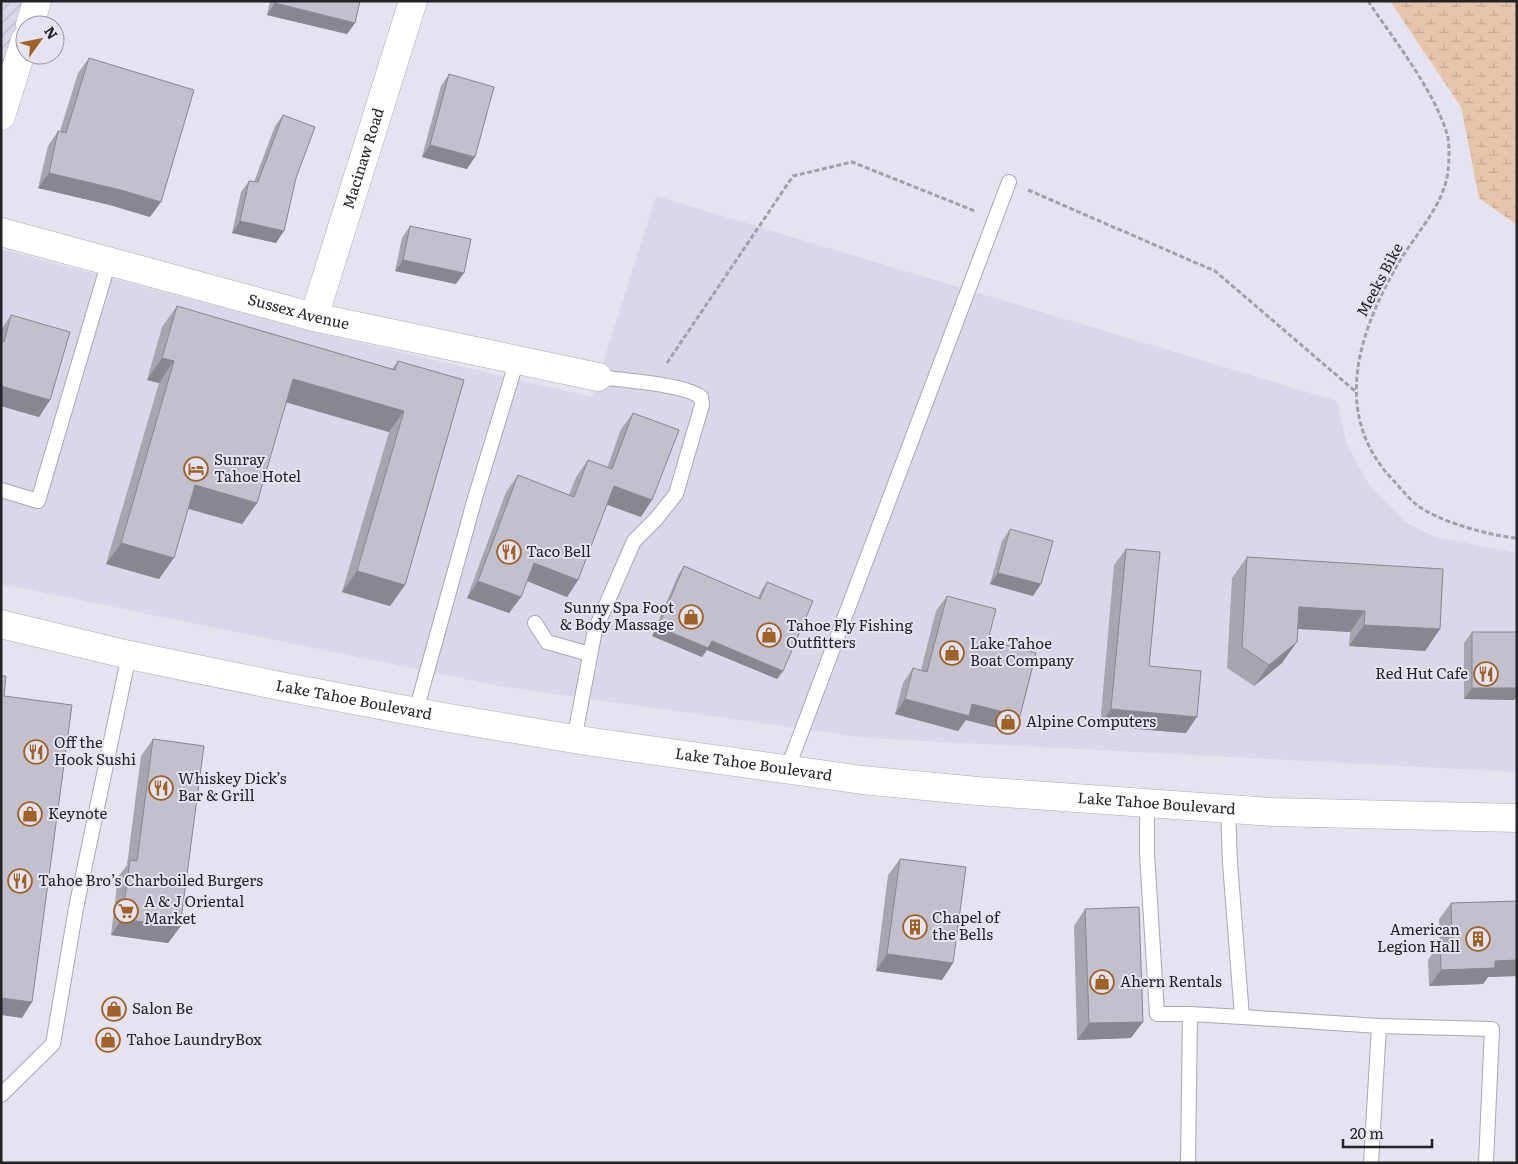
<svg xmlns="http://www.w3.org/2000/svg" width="1518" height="1164" viewBox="0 0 1518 1164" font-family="Literata,serif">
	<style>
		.built { fill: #dbd7eb }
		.industrial { fill: url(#industrial-furrows) }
		.wetland { fill: url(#wetland-marsh) }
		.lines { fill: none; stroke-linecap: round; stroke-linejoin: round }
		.service-casing { stroke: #a9a7b3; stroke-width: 16 }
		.minor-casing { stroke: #a9a7b3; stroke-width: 29 }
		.trunk-casing { stroke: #a9a7b3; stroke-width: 29 }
		.path { stroke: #a1a0a9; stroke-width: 3; stroke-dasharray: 5 2.5; stroke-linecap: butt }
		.service { stroke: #fff; stroke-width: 14 }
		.minor { stroke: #fff; stroke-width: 28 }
		.trunk { stroke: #fff; stroke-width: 28 }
		.wall { fill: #a7a5af }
		.shaded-wall { fill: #88868f }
		.building { fill: #c2c0cc; stroke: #88868f }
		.labels { text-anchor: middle; stroke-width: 4; stroke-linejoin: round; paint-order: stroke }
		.street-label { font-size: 15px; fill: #232227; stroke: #e5e3ef }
		.poi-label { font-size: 15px; fill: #232227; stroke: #e5e3ef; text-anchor: start }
	</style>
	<defs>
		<pattern id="industrial-furrows" width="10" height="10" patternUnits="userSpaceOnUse" patternTransform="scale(1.25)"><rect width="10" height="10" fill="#dbd7eb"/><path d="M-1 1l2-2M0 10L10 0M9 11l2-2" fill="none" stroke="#bcb8ca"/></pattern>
		<pattern id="wetland-marsh" width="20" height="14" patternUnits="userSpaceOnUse" patternTransform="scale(1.25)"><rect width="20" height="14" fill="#e6c5ab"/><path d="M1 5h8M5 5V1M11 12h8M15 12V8" fill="none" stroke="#c5a993"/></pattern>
	</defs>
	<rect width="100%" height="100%" fill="#e5e3ef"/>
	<!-- built -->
	<path class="built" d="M656 196 1337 401 1347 445 1368 483 1405 522 1435 537 1517 553V772L867 738 499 686 1 584V249L314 332 592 397Z"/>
	<!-- industrial -->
	<path class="industrial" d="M1 1H28L1 87Z"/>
	<!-- wetland -->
	<path class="wetland" d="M1390 1H1517V225L1479 198 1461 107Z"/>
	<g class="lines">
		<!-- service casing -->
		<g class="service-casing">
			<path id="service" d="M1 490 38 501 109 261
				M535 623 547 642 590 654
				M416 711 475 498 517 360
				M574 740 595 630 634 541 656 519 676 494 702 405 701 397C684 384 621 380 598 377
				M787 770 1009 182
				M1147 803V854L1157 1014H1190
				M1228 808 1230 863 1242 1017 1379 1026 1371 1163
				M1379 1026 1492 1029 1486 1163
				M1 1095 53 1044 76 908 129 655
				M1188 1163 1190 1014 1242 1017"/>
		</g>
		<!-- minor casing -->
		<g class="minor-casing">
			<g id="minor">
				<path d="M30 25 37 1"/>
				<path d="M1 116 25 40"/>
				<path id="s1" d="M1 232 314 317 598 377"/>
				<path id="s2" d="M314 317 413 1"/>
			</g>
		</g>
		<!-- trunk casing -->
		<g class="trunk-casing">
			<g id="trunk">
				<path id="s3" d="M1 624 129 655 280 686 443 717 586 741 862 780 977 791 1273 812 1517 818"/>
			</g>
		</g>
		<!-- path -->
		<path class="path" d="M1368 1C1394 40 1434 90 1447 134 1450 144 1449 162 1448 172 1443 207 1415 234 1398 264 1358 333 1331 415 1393 480 1401 488 1408 498 1417 505 1437 521 1490 536 1517 538
			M1028 190 1215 271 1355 391
			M667 363 793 176 852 162 975 211"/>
		<!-- service -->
		<use href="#service" class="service"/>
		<!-- minor -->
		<use href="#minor" class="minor"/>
		<!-- trunk -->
		<use href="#trunk" class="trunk"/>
	</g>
	<!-- wall -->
	<path class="wall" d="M270 1H360L355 23 347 34 267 15Z
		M89 58 150 217 110 205 38 188 48 146 58 131H60L78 73Z
		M449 74 467 169 422 157 441 86Z
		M283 115 296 178 276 243 232 233 241 192 249 181 254 182 275 126Z
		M410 226 456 284 395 271 402 238Z
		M177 306 392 369 398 361 464 380 405 585 390 606 342 592 389 432 286 402 257 503 242 524 188 509 159 579 106 564 159 383 147 380 162 327Z
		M11 315 50 400 39 417 1 406V330Z
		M633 413 641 517 607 504 578 580 567 597 527 581 521 597 509 613 467 598 506 492 518 475 569 495 576 477 588 460 607 468 621 429Z
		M1010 529 1033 596 990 584 1002 541Z
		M1126 549 1149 666 1186 733 1100 726 1114 565Z
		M1247 557 1440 629 1425 651 1349 646 1350 632 1298 629 1282 663 1254 686 1227 668 1232 578Z
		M684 566 758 598 761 591 767 582 783 671 777 679 707 650 702 657 652 636 678 575Z
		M947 596 988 640 1009 731 966 720 958 731 895 714 903 683 913 668 921 670 936 611Z
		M1472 632H1517V696L1514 700 1464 699V643Z
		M153 739 180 927 168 943 111 935 118 877 127 865 141 756Z
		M900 859 953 963 942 980 876 971 888 875Z
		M1517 901V976L1488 977 1483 984 1429 986 1428 960 1440 943 1439 919 1451 903Z
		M1085 909 1131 1038 1077 1040 1074 926Z"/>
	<!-- shaded-wall -->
	<path class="shaded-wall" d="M275 3 355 23 347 34 267 15Z
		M430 145 475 157 467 169 422 157Z
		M49 173 121 190 161 202 150 217 110 205 38 188Z
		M240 221 284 231 276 243 232 233Z
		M403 260 464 273 456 284 395 271Z
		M162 358 174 361 159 383 147 380Z
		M293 379 404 411 389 432 278 400Z
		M1 386 50 400 39 417 1 406Z
		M195 485 257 503 242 524 180 506Z
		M614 486 652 500 641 517 602 503Z
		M121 543 174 558 159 579 106 564Z
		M534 563 578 580 567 597 522 579Z
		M357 571 405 585 390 606 342 592Z
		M998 573 1041 584 1033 596 990 584Z
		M478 581 521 597 509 613 467 598Z
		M1299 607 1365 611 1350 632 1284 628Z
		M1364 625 1440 629 1425 651 1349 646Z
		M658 627 712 641 783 671 777 679 707 650 702 657 652 636Z
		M1297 642 1282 663 1254 686 1269 665Z
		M1472 688H1517V696L1514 700 1464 699Z
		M905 699 972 704 1020 716 1009 731 966 720 958 731 895 714Z
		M1111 709 1197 717 1186 733 1100 726Z
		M122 919 180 927 168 943 111 935Z
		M887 954 953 963 942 980 876 971Z
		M1517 960V976L1488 977 1483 984 1429 986 1441 970 1495 961Z
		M1 998 32 1002 22 1018 1 1015Z
		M1143 1022 1131 1038 1077 1040 1089 1023Z"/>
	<!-- building -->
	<path class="building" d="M275 1H360L355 23 275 3Z
		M89 58 194 90 161 202 121 190 49 173 58 131 66 133Z
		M449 74 494 87 475 157 430 145Z
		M283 115 315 127 296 178 284 231 240 221 249 181 258 182Z
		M410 226 471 239 464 273 403 260Z
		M177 306 395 370 398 361 464 380 405 585 357 571 404 411 293 379 257 503 195 485 174 558 121 543 174 361 162 358Z
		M11 315 70 332 50 400 1 386V341L4 342Z
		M633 413 679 430 652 500 614 486 578 580 534 563 521 597 478 581 518 475 574 497 588 460 612 469Z
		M1010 529 1053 541 1041 584 998 573Z
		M1126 549 1160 552 1149 666 1201 671 1197 717 1111 709Z
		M1247 557 1443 569 1440 629 1364 625 1365 611 1299 607 1297 642 1269 665 1242 647Z
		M684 566 760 599 767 582 813 601 783 671 712 641 708 648 658 627Z
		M947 596 996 609 988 640 1036 653 1020 716 972 704 969 716 905 699 913 668 927 672Z
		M1472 632H1517V688H1472Z
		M1 676H6L4 696 72 705 32 1002 1 998Z
		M153 739 204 746 180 927 122 919 130 860 137 861Z
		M900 859 966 867 953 963 887 954Z
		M1517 901V960L1495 961V968L1441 970 1440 943H1452L1451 903Z
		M1139 907 1143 1022 1089 1023 1085 909Z"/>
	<!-- icons -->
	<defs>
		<g id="hotel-ring" transform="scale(1.25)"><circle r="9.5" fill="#e5e3ef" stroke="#9f6127" stroke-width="1.5"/><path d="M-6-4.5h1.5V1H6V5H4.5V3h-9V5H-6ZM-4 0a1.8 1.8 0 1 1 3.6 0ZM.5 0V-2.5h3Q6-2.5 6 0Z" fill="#9f6127"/></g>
		<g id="restaurant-ring" transform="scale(1.25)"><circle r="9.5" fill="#e5e3ef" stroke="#9f6127" stroke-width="1.5"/><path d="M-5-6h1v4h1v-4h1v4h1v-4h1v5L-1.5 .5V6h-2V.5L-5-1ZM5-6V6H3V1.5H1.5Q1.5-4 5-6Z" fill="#9f6127"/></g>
		<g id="shop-ring" transform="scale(1.25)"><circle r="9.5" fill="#e5e3ef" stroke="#9f6127" stroke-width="1.5"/><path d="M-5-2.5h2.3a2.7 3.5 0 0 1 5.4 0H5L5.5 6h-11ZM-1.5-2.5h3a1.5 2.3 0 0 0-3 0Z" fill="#9f6127"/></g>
		<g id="supermarket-ring" transform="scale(1.25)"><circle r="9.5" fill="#e5e3ef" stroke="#9f6127" stroke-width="1.5"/><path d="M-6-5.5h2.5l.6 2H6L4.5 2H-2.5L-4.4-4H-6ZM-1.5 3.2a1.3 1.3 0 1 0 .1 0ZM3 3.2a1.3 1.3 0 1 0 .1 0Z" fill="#9f6127"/></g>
		<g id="building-ring" transform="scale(1.25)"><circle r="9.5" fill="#e5e3ef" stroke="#9f6127" stroke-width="1.5"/><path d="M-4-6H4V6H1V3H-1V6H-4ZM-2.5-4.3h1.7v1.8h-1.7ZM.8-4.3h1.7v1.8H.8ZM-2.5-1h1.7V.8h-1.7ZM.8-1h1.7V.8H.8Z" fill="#9f6127"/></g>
	</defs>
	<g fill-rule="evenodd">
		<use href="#hotel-ring" x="196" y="469"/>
		<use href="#restaurant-ring" x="509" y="552"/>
		<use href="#shop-ring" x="691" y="617"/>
		<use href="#shop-ring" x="769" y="635"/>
		<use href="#shop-ring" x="952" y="653"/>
		<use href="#restaurant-ring" x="1486" y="674"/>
		<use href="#shop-ring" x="1008" y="722"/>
		<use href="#restaurant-ring" x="36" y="752"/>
		<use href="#restaurant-ring" x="161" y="788"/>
		<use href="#shop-ring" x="30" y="814"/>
		<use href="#restaurant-ring" x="20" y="881"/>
		<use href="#supermarket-ring" x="126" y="911"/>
		<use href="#building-ring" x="915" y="927"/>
		<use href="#building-ring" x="1478" y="939"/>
		<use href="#shop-ring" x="1102" y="982"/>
		<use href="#shop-ring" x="114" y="1009"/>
		<use href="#shop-ring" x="108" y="1040"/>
	</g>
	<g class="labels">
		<!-- street labels -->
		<g class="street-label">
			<text dy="5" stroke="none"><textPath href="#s2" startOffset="166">Macinaw Road</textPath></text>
			<text transform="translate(1380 280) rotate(-62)" y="5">Meeks Bike</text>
			<text dy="5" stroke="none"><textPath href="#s1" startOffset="308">Sussex Avenue</textPath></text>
			<text dy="5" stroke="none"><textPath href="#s3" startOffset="361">Lake Tahoe Boulevard</textPath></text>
			<text dy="5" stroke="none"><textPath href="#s3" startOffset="766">Lake Tahoe Boulevard</textPath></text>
			<text dy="5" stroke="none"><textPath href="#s3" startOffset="1171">Lake Tahoe Boulevard</textPath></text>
		</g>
		<!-- poi labels -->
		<g class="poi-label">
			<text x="214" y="465">Sunray<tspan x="214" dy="17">Tahoe Hotel</tspan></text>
			<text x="526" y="557">Taco Bell</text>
			<text x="674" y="613" text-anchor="end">Sunny Spa Foot<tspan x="674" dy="17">&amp; Body Massage</tspan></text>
			<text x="786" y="631">Tahoe Fly Fishing<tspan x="786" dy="17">Outfitters</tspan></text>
			<text x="970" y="649">Lake Tahoe<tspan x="970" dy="17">Boat Company</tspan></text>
			<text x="1468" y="679" text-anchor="end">Red Hut Cafe</text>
			<text x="1026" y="727">Alpine Computers</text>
			<text x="54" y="748">Off the<tspan x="54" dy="17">Hook Sushi</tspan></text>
			<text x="178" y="784">Whiskey Dick’s<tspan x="178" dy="17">Bar &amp; Grill</tspan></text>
			<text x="48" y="819">Keynote</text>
			<text x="38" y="886">Tahoe Bro’s Charboiled Burgers</text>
			<text x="144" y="907">A &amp; J Oriental<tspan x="144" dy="17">Market</tspan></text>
			<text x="932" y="923">Chapel of<tspan x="932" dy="17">the Bells</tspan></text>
			<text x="1460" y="935" text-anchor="end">American<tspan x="1460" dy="17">Legion Hall</tspan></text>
			<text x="1120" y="987">Ahern Rentals</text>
			<text x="132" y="1014">Salon Be</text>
			<text x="126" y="1045">Tahoe LaundryBox</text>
		</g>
	</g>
	<!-- border -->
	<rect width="1518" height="1164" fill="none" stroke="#232227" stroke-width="5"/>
	<!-- north arrow -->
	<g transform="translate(40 40) rotate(57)"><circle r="24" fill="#e5e3ef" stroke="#97969f"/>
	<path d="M0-4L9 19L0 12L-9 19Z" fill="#9f6127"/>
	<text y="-8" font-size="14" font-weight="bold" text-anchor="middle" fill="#232227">N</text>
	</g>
	<!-- scale -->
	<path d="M1343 1139v8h89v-8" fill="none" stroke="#232227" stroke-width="2.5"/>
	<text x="1350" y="1139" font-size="15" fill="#232227" stroke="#e5e3ef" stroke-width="4" paint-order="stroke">20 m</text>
</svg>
